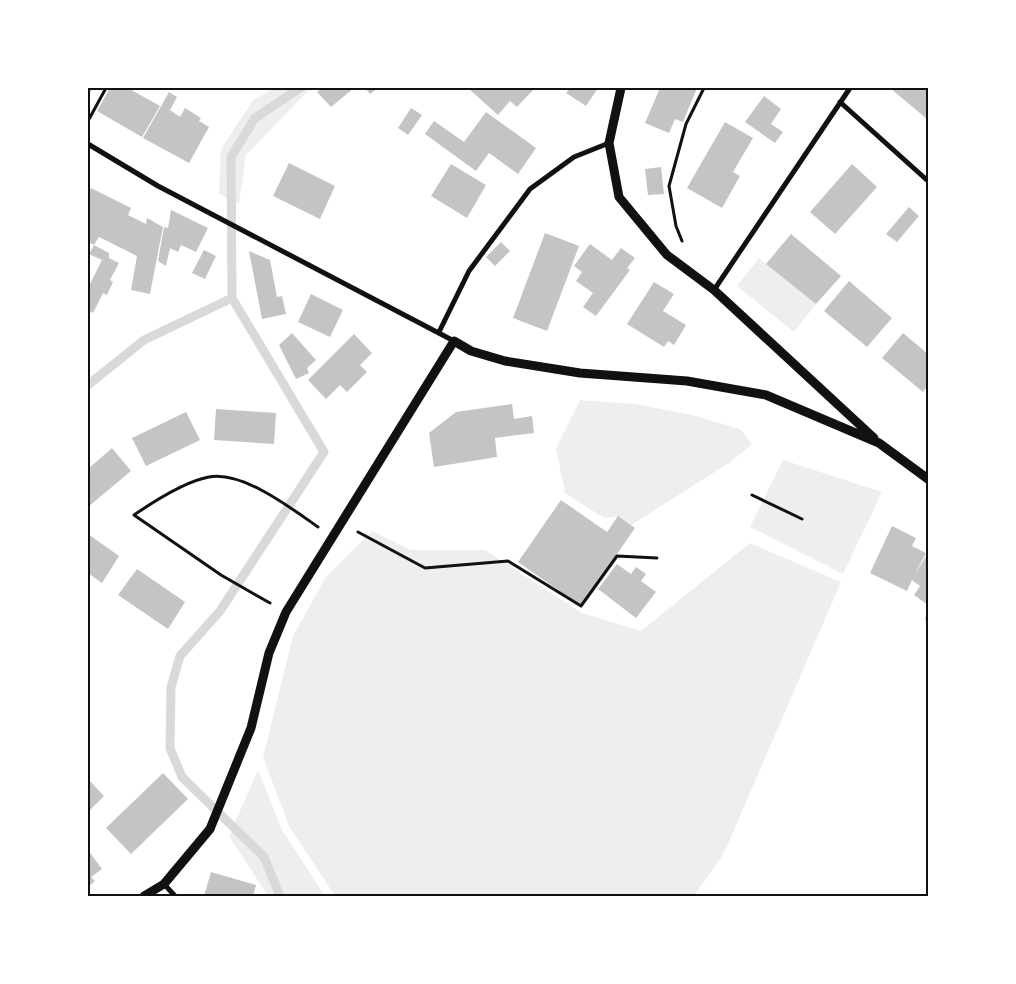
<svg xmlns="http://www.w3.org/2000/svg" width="1016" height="984" viewBox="0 0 1016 984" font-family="'Sofia Sans Condensed',sans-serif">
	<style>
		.green { fill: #eee }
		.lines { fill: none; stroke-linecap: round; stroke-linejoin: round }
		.stream { stroke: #d9d9d9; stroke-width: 9 }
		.building { fill: #c4c4c4 }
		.path { stroke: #111; stroke-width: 3 }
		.minor { stroke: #111; stroke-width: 5 }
		.tertiary { stroke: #111; stroke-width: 9 }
		.neatline { fill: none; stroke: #111; stroke-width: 2 }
	</style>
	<rect width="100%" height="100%" fill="#fff"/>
	<!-- green -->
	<path class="green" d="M274 88H311L246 155 239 204 219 194 221 149 253 100Z
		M759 258 816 304 794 332 737 286Z
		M580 400 635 404 692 415 740 429 752 444 729 463 631 525 618 517 604 518 565 493 556 448Z
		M783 460 882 492 843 574 750 527Z
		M372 531 411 550H485L582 613 641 631 750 543 841 582 724 853 694 896H335L289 826 263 757 293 636 326 577Z
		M258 770 282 830 325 896H268L229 836Z"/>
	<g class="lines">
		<!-- stream -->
		<path class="stream" d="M232 298 231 157 255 118 300 88
			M88 385 144 340 232 298 324 452 220 611 180 656 171 687 170 748 182 777 264 857 280 896"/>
	</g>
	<!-- building -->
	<path class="building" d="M88 88H93L88 96Z
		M110 88H128L160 106 142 137 97 111Z
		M322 88H354L331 107 317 92Z
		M365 88H378L370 94Z
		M468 88H535L517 107 510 101 498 115Z
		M570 88H598L586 106 566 93Z
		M660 88H697L683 122 675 119 669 133 645 123Z
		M890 88H928V118L927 119Z
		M169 92 177 97 170 110 180 117 185 108 201 118 199 121 209 127 189 163 143 138Z
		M764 96 781 109 771 124 783 132 775 143 745 122Z
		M411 108 422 115 408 135 398 128Z
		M486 112 536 148 518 174 489 153 476 171 425 134 434 121 464 142Z
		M725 122 753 138 733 172 740 176 722 208 687 188Z
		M289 163 335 186 320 219 273 196Z
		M451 164 486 185 467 218 431 196Z
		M852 164 877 187 835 234 810 212Z
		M661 167 664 194 648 195 645 169Z
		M91 188 131 208 128 215 146 224 147 218 163 227 150 294 131 290 137 256 99 237 94 245 88 242V196Z
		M909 207 919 216 897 242 886 234Z
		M171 210 208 228 196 252 181 245 178 252 170 248 166 266 158 261 164 227 168 228Z
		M545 233 579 246 547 331 513 318Z
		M791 234 841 276 816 304 766 264Z
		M501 242 510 251 495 266 486 257Z
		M590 244 612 260 621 248 635 258 627 268 630 270 596 316 583 307 593 293 576 281 582 272 574 266Z
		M94 245 109 253V258L119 263 110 280 113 282 107 295 103 293 93 313 88 310V288L102 260 89 254Z
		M204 250 216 256 205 279 192 273Z
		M249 251 270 260 277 297 282 296 286 314 262 319Z
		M849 281 892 318 867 347 824 311Z
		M654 282 674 294 663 311 686 325 674 345 668 341 664 347 627 324Z
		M311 294 343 310 330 337 298 322Z
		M292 333 316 360 307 368 309 373 296 379 279 345Z
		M903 333 928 354V385L923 392 882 358Z
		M354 334 372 353 360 365 367 372 347 392 340 385 326 399 308 380Z
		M512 404 514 419 532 416 534 433 495 438 497 457 434 467 429 433 456 412Z
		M216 409 276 413 274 444 214 440Z
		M186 412 200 440 146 466 132 438Z
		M112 448 131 471 88 507V469Z
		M561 500 607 532 618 516 635 528 581 606 518 562Z
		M892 526 916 538 912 546 926 553 915 574 928 553V605L914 595 920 586 912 580 907 591 870 573Z
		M88 534 119 556 102 583 88 573Z
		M617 564 631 574 636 567 646 574 641 581 656 592 636 618 598 589Z
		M137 569 185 602 168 629 118 595Z
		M928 613V629L925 618Z
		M163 773 188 799 131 854 106 828Z
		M88 779 104 796 88 812Z
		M88 850 102 869 91 877 95 881 88 887Z
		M211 872 256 885 253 896H204Z"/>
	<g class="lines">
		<!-- path -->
		<path class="path" d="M88 121 106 88
			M682 241 676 226 669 186 686 124 704 88
			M752 495 802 519
			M358 532 425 568 508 561 581 606 617 556 657 558
			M254 594 221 575 134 515C153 502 186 481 209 477 243 471 291 508 318 527
			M254 594 270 603"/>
		<!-- minor -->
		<path class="minor" d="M840 102 928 181
			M88 144 158 186 454 341
			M714 290 850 88
			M439 332 469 271 530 189 574 157 609 143
			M164 884 175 896"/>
		<!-- tertiary -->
		<path class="tertiary" d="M621 88 609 143 619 197 667 255 714 290 874 438
			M144 896 164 884 210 829 251 728 269 653 286 612 454 341 471 351 505 361 580 373 687 381 766 395 879 443 928 479"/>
	</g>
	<!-- border -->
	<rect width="1016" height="984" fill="none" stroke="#ffffff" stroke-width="178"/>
	<rect x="89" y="89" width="838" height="806" class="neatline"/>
</svg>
